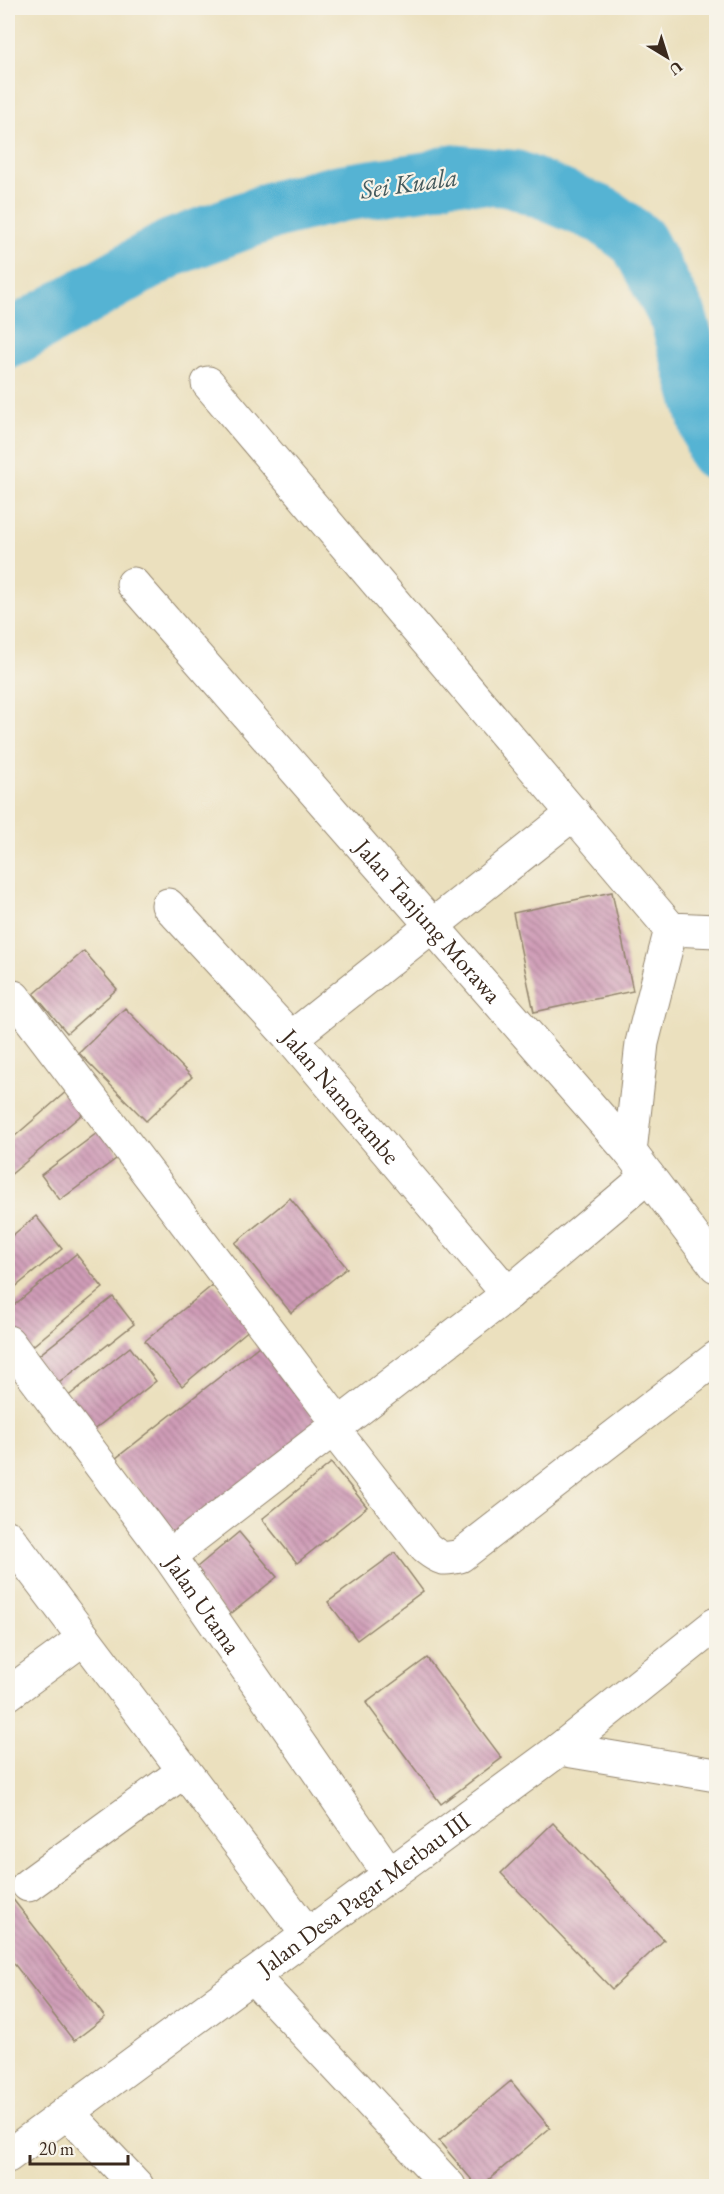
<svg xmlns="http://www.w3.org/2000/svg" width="724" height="2194" viewBox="0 0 724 2194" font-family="'EB Garamond',serif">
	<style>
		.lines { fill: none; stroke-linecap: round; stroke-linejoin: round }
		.river { stroke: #55b3d3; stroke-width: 58 }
		.building { fill: url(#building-back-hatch) }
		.minor-casing { stroke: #93856e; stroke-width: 35 }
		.minor { stroke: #fff; stroke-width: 33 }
		.labels { text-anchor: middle; stroke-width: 4.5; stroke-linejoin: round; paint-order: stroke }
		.street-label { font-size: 24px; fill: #3b2a1e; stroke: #f7f3e8 }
		.water-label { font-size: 26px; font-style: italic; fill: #445a5d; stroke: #f7f3e8 }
	</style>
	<defs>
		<pattern id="building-back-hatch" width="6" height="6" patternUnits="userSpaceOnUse" patternTransform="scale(1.5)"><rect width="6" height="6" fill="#cf9cb7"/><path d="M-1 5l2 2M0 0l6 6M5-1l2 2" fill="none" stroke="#a97f94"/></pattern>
	</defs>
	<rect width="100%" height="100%" fill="#f7f3e8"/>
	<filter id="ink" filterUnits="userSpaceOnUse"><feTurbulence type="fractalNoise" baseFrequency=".0167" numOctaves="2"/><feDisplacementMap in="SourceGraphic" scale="12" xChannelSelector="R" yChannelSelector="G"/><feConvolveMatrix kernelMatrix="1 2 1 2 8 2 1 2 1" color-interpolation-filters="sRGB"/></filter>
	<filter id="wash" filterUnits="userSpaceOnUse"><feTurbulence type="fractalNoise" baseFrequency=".008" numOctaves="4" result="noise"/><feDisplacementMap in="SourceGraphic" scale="24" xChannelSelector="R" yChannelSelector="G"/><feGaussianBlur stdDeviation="1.35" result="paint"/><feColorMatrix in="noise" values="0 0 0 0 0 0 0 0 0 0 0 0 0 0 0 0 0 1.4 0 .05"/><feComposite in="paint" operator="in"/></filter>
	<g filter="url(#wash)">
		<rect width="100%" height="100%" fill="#ebe0be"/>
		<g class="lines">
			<!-- river -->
			<path class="river" d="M8 340 171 248 276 209 341 193 430 180 451 173 515 179 604 216 638 241 678 317 716 451"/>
		</g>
		<g id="blocks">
			<!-- building -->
			<path class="building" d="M612 892 633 991 534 1012 513 913Z
				M84 951 117 989 67 1033 34 994Z
				M125 1008 192 1077 146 1121 79 1053Z
				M68 1090 86 1111 8 1177V1142Z
				M101 1130 120 1156 60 1200 41 1175Z
				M290 1198 347 1268 291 1313 235 1243Z
				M36 1216 62 1249 8 1293V1239Z
				M76 1254 103 1288 29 1349 8 1324V1310Z
				M214 1284 251 1328 182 1386 145 1341Z
				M113 1297 134 1324 55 1386 34 1359Z
				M268 1339 331 1419 177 1539 115 1459Z
				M130 1347 156 1381 92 1431 66 1398Z
				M331 1463 367 1507 297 1563 262 1519Z
				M239 1532 277 1577 228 1616 191 1572Z
				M395 1553 423 1591 357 1640 328 1602Z
				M427 1658 502 1758 441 1804 366 1703Z
				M553 1823 664 1940 612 1989 501 1873Z
				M8 1893 105 2017 74 2041 8 1956Z
				M511 2081 550 2128 481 2186H477L439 2141Z"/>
		</g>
	</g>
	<g filter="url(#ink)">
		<use href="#blocks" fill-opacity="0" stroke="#93856e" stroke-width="1.5"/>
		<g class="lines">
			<!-- minor casing -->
			<g class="minor-casing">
				<g id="minor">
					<path d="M208 383 671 929 716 931"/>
					<path id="s1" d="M133 584 630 1152 716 1266"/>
					<path id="s2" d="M168 905 291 1038 508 1294"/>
					<path d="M14 997 339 1424"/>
					<path d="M291 1038 574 813"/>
					<path d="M630 1152 642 1043 671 929"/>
					<path id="s3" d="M8 1342 169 1556 390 1875"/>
					<path d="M333 1429 426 1548C440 1559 443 1560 460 1556L716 1358"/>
					<path d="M8 1537 308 1935"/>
					<path d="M169 1556 508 1294 648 1176"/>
					<path d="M8 1694 84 1638"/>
					<path d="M560 1749 716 1775"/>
					<path d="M28 1885 184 1771"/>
					<path d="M252 1976 449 2186"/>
					<path d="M67 2112 137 2186"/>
					<path id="s4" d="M8 2156 560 1749 716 1624"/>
				</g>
			</g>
			<!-- minor -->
			<use href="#minor" class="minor"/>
		</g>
	</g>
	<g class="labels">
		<!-- street labels -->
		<g class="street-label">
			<text dy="8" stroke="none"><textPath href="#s1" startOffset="448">Jalan Tanjung Morawa</textPath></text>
			<text dy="8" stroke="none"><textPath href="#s2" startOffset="258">Jalan Namorambe</textPath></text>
			<text dy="8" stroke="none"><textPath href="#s3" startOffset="327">Jalan Utama</textPath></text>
			<text dy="8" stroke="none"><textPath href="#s4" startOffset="442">Jalan Desa Pagar Merbau III</textPath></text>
		</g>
		<!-- water labels -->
		<g class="water-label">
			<text transform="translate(409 183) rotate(-8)" y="9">Sei Kuala</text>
		</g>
	</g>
	<!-- margin -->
	<rect width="724" height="2194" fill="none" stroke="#f7f3e8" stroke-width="30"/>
	<!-- north arrow -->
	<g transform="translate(667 57) rotate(142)" stroke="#f7f3e8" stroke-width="4.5" paint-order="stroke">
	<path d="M0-4.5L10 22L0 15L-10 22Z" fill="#3b2a1e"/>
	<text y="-9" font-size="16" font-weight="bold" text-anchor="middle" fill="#3b2a1e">U</text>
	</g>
	<!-- scale -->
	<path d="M30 2155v9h98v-9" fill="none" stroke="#3b2a1e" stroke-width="3"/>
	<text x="39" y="2155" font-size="18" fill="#3b2a1e" stroke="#f7f3e8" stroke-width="4.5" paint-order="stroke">20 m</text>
</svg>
